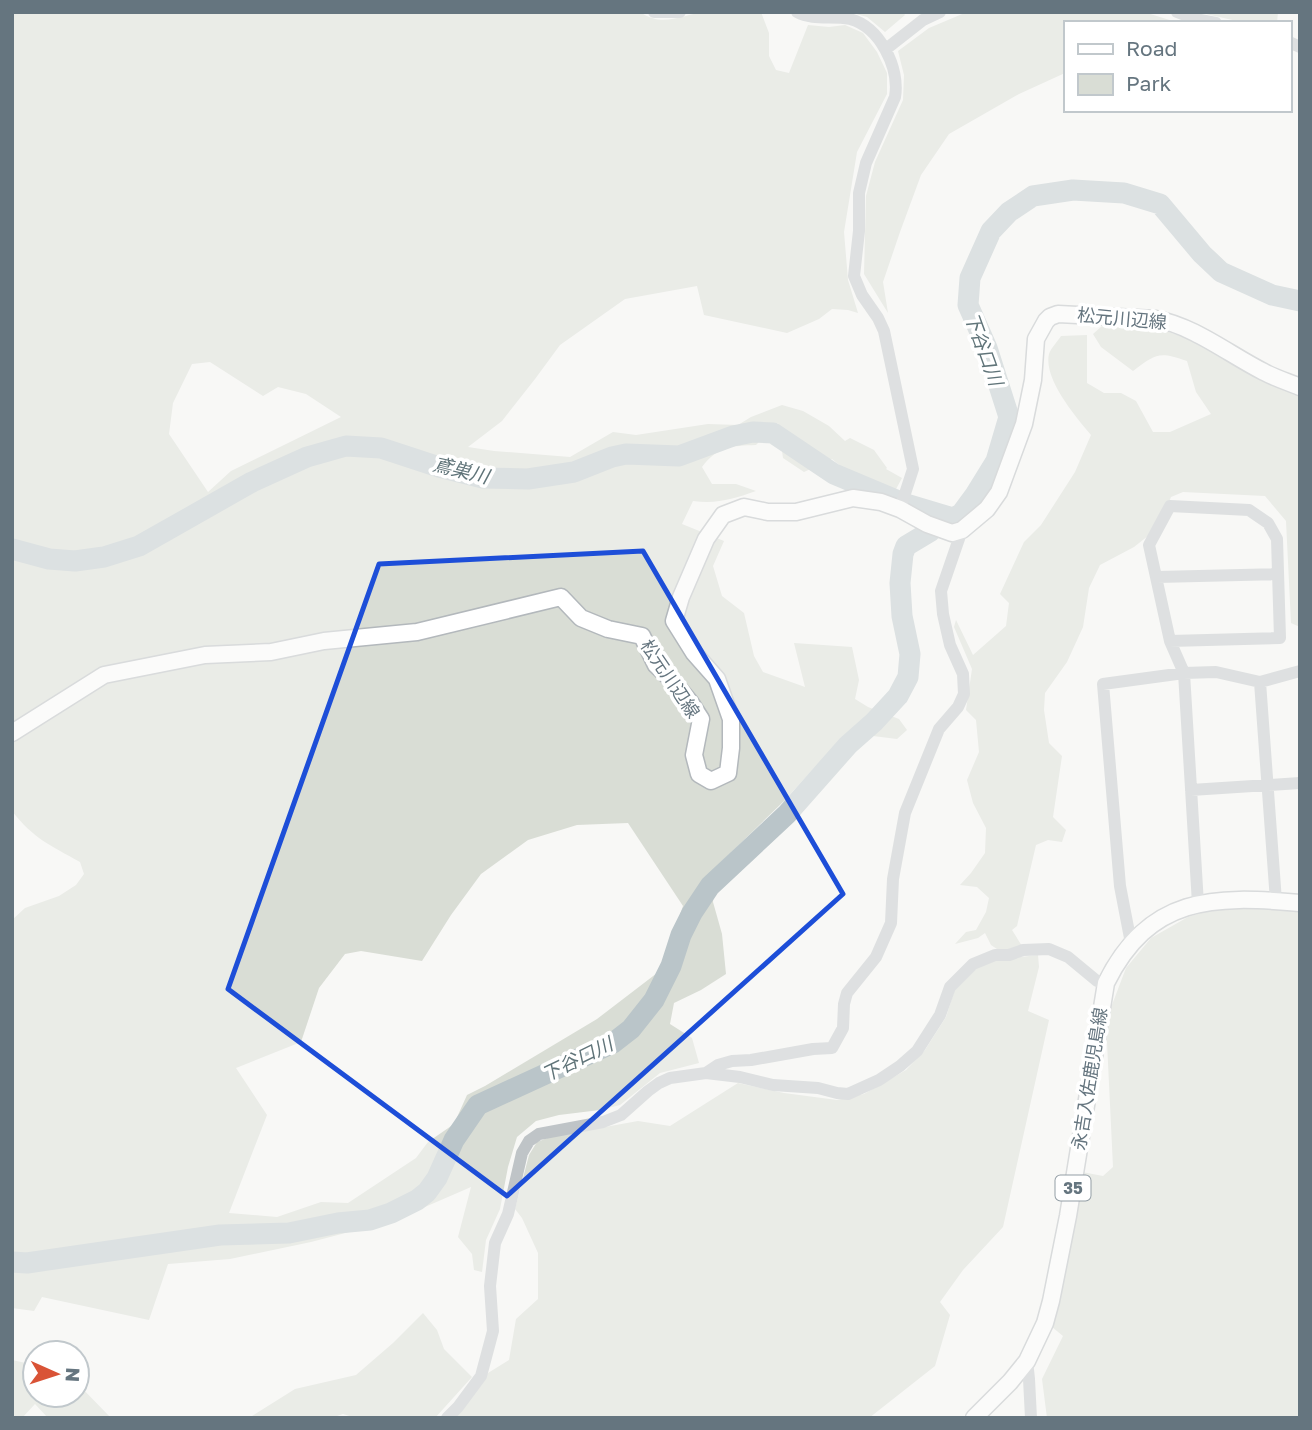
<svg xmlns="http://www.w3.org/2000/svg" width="1312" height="1430" viewBox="0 0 1312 1430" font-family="'Golos Text','Noto Sans JP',sans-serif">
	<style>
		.green { fill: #d9ddd5; fill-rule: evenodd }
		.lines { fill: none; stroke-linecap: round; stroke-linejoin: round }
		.river { stroke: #bac5c9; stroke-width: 21 }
		.major-casing { stroke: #b3b8bc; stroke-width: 19 }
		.minor { stroke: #bfc4c7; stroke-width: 12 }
		.major { stroke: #fff; stroke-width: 16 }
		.marked { fill: none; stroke: #1d4ed8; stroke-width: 5; stroke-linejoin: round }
		.labels { text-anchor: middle; stroke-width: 7; stroke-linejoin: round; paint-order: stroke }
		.shield { fill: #fff; stroke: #939ea5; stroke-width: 2 }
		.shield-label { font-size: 16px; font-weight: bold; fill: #65757f }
		.street-label { font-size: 18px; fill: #65757f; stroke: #fff }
		.water-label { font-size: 19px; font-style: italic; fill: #607479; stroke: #fff }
	</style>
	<rect width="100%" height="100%" fill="#f8f8f6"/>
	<!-- green -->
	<path class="green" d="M12 12H640C663 28 681 15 704 12 722 10 742 12 761 12L769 33V56L776 70 789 73 808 25 829 27 845 25 863 33 877 52 887 73V94L857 152 844 232 848 280 858 313 848 310 832 309 819 319 787 333 704 315 697 286 625 299 560 345 535 379 502 421 468 447 494 451 570 457 613 432 636 435 708 424 738 425 751 417 782 405 803 411 829 426 845 441 850 438 874 450 887 468 886 469 902 478 895 491 844 469 832 459 804 472 783 458 778 423 756 445C731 446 718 446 702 467L712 484H736L756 491C733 499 718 504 693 501L682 524 724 541 713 566 722 596 744 613 754 656 763 672 805 687 794 643 852 647 859 680 855 699 868 707 899 719 907 730 897 739 873 736 814 768 784 801 716 867 713 902 722 934 726 974 701 990 674 1003 670 1024 692 1038 699 1063 660 1073 620 1105 600 1110 559 1115 536 1121 517 1137 508 1167 500 1209 486 1240 482 1272 474 1270 472 1254 458 1237 471 1187 395 1220 311 1242 230 1259 168 1264 149 1320 42 1297 34 1311 12 1308V920L25 908 59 896 76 885 84 874 80 862C50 845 34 839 12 811ZM210 362 263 396 278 387 306 394 341 417 231 471 208 492 169 434 173 403 192 364ZM628 823 683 906 661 970 597 1019 485 1086 467 1095 454 1124 428 1142 416 1158 348 1203 321 1202 277 1217 229 1213 267 1115 236 1068 301 1042 319 988 345 954 361 951 422 961 451 915 481 874 528 840 577 825Z
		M849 12H903L905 15 885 32 867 17Z
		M967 12H1144L1179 23H1065V73L1019 94 949 134 921 175 900 232 883 282 888 313 864 274 866 196 875 162 903 100 904 75 898 51 929 28Z
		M1197 12H1278L1277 23H1246Z
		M1102 326 1157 328 1186 338 1263 379 1300 395V627L1291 623 1286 521 1265 496 1183 492 1171 497 1158 528 1134 547 1100 565 1089 588 1083 627 1067 662 1045 693 1044 710 1049 743 1062 756 1053 817 1066 830 1062 842 1048 840 1036 845 1017 926 1012 930 1022 946 1000 951 991 945 985 933 978 938 955 944 966 932 976 930 986 912 989 898 977 887 960 885 971 873 985 853 986 828 973 803 967 780 979 752 976 720 966 710 972 669 954 627 956 620 973 655 1006 626 1009 603 1000 594 1024 542 1041 525 1075 472 1091 435C1077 418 1043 379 1049 354 1051 348 1058 341 1061 336L1087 335V383L1104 393H1121L1136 401 1153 432H1170L1211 414 1196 392 1187 361C1158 351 1156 354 1133 371L1101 347 1093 334Z
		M1220 907 1300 909V1418H1047L1042 1379 1063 1336 1052 1327 1082 1172 1103 1176 1113 1167 1107 1042 1101 1034 1126 968 1151 938 1188 917Z
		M1038 955 1039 967 1028 1011 1049 1020 1003 1227 963 1270 940 1302 950 1315 935 1366 869 1418H454L463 1409 488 1373 509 1360 516 1319 538 1299V1253L522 1218 515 1209 529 1155 537 1142 550 1137 638 1121 670 1126 738 1083 784 1093 837 1100 864 1094 906 1070 925 1050 946 1017 955 989 977 968 996 960Z
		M423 1313 437 1330 444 1349 472 1377 435 1418H356L343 1414 331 1418H249L295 1389 356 1375 393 1343Z
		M12 1360 35 1365V1395H77V1383L111 1418H48L35 1404 22 1418H12Z"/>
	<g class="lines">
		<!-- river -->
		<path class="river" d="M12 549 49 559 75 561 104 557 139 546 252 482 307 457 346 446 381 448 439 467 483 478 528 479 574 472 612 457 626 454 679 456 733 436 753 432 773 433 834 474 903 503 953 518 961 514 975 495 996 461 1009 417 987 348 968 305 970 278 991 231 1009 212 1033 196 1073 190 1124 193 1160 204 1202 254 1221 272 1272 295 1300 301
			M12 1262 27 1263 220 1235 289 1233 338 1223 370 1220 391 1213 417 1200 427 1192 437 1178 454 1140 478 1105 613 1043 631 1029 654 1000 671 966 681 935 692 913 710 886 787 814 848 745 874 722 898 696 908 677 910 654 902 616 900 583 903 554 906 546 931 531"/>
		<!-- major casing -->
		<g class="major-casing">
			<path id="major" d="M12 733 104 675 205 655 271 652 324 641 417 632 561 597 581 618 608 629 642 636 656 665 671 679 690 702 701 719 694 755 699 774 711 781 728 773 731 748V719L717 679 694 653 674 621 681 597 706 539 723 515 744 507 768 512H796L853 498 881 502 900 509 927 524 952 533 962 530 987 509 999 492 1024 424 1033 380 1036 339 1046 321 1050 317 1058 314 1156 319C1194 326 1230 355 1264 372 1275 378 1288 382 1300 387
				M974 1418 1010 1382 1027 1361 1045 1323 1051 1301 1068 1216 1106 983C1149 896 1213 895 1300 903"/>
		</g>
		<!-- minor -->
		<path class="minor" d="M654 12H680
			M797 12C814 21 832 15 850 19 880 27 900 68 895 97L866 163 859 193V231L854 276 862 295 878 318 884 331 913 469 900 509
			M1177 12 1195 19 1216 23
			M1289 42 1300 47
			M886 49 923 20 940 12
			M1170 506 1249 510 1268 523 1277 539 1280 638 1170 641 1149 545Z
			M1157 577 1278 574
			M1170 641 1184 673 1198 904
			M1260 682 1276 901
			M1191 790 1300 783
			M1131 943 1120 886 1103 684 1184 673 1216 672 1260 682 1300 671
			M706 1073 718 1065 732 1061 751 1060 813 1049 832 1048 843 1028 844 1004 847 993 876 957 891 923 893 879 905 813 939 729 958 707 964 694 963 674 950 645 943 614 941 591 962 530
			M1027 1361 1029 1379 1031 1418
			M447 1418 458 1407 481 1376 493 1331 490 1286 495 1243 508 1214 522 1153 529 1141 539 1134 603 1122 621 1115 648 1091 659 1083 670 1078 706 1073 740 1077 773 1085 818 1088 837 1093 848 1094 879 1080 900 1066 917 1051 940 1015 950 987 973 964 995 955H1009L1023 950 1049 949 1068 957 1097 981 1106 983"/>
		<!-- major -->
		<use href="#major" class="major"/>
	</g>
	<!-- marked area -->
	<path d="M0 0H1312V1430H0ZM643 551 843 894 507 1196 228 989 379 564Z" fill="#f8f8f6" fill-opacity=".55" fill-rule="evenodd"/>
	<path class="marked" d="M643 551 843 894 507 1196 228 989 379 564Z"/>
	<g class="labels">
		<!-- shield labels -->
		<rect class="shield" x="1055.5" y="1175.5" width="35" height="25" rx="5"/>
		<g class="shield-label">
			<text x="1073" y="1194">35</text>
		</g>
		<!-- street labels -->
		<g class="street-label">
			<text transform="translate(1122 319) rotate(5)" y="6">松元川辺線</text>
			<text transform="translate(670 679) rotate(56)" y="6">松元川辺線</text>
			<text transform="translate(1090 1079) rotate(-81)" y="6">永吉入佐鹿児島線</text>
		</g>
		<!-- water labels -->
		<g class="water-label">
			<text transform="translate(984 349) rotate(70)" y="7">下谷口川</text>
			<text transform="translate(461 470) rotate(14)" y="7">鳶巣川</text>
			<text transform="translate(577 1059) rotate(-26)" y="7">下谷口川</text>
		</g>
	</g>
	<!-- border -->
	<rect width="1312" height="1430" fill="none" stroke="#65757f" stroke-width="28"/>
	<!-- legend -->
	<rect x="1064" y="21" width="228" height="91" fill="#ffffff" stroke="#c1c8cc" stroke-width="2"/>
	<rect x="1078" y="44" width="35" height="10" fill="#ffffff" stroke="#c1c8cc" stroke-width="2"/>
	<text x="1126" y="56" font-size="21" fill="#65757f">Road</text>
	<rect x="1078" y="74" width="35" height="21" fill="#d9ddd5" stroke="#c1c8cc" stroke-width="2"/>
	<text x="1126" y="91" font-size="21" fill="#65757f">Park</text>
	<!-- north arrow -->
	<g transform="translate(56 1374) rotate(93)"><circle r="33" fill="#ffffff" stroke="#c1c8cc" stroke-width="2"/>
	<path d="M0-5L12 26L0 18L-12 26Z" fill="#d95336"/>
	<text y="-10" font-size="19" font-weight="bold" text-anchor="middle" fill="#65757f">N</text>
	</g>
</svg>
